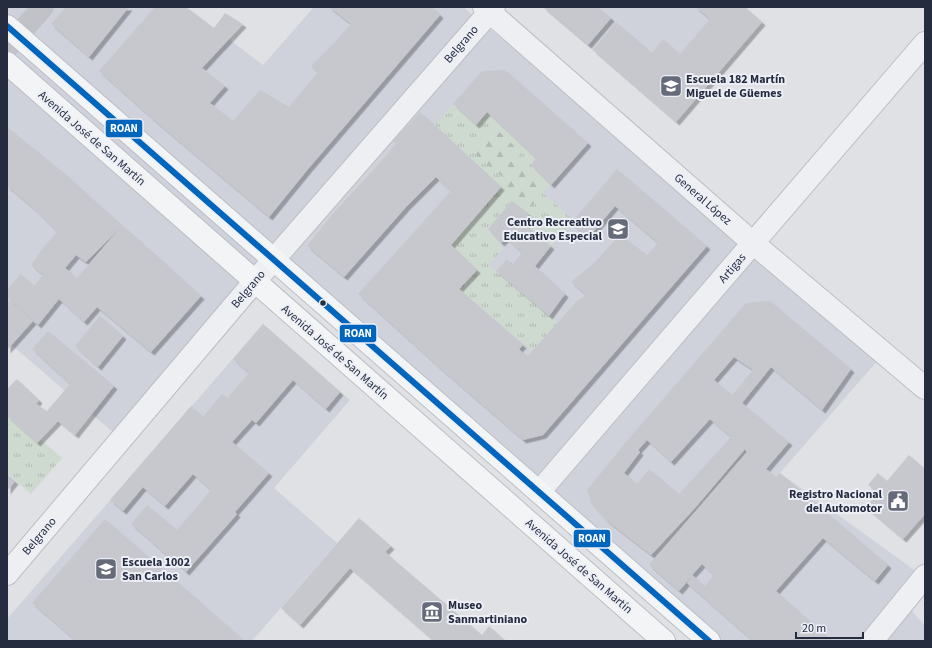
<svg xmlns="http://www.w3.org/2000/svg" width="932" height="648" viewBox="0 0 932 648" font-family="'Source Sans 3',sans-serif">
	<style>
		.built { fill: #cfd2db }
		.grass { fill: url(#grass-tufts) }
		.forest { fill: url(#forest-firs) }
		.building { fill: #c6c8cd; fill-rule: evenodd; filter: url(#shadow) }
		.lines { fill: none; stroke-linecap: round; stroke-linejoin: round }
		.street-casing { stroke: #bcbec3; stroke-width: 24 }
		.primary-casing { stroke: #bbbec3; stroke-width: 24 }
		.street { stroke: #eeeff2; stroke-width: 22 }
		.secondary { stroke: #c0c2c8; stroke-width: 22 }
		.primary { stroke: #f3f4f5; stroke-width: 22 }
		.bus-1-casing { stroke: #eceff5; stroke-width: 9 }
		.bus-1 { stroke: #0065bd; stroke-width: 6 }
		.bus-dot { fill: #252c40; stroke: #eceff5; stroke-width: 1.5 }
		.labels { text-anchor: middle; stroke-width: 4; stroke-linejoin: round; paint-order: stroke }
		.street-label { font-size: 12px; fill: #252c40; stroke: #eceff5 }
		.poi-label { font-size: 12px; font-weight: bold; fill: #252c40; stroke: #eceff5; text-anchor: start }
		.line-badge { stroke: #eceff5; stroke-width: 1.5 }
		.badge-label { font-size: 11px; text-anchor: middle; font-weight: bold; fill: #fff }
	</style>
	<defs>
		<pattern id="grass-tufts" width="24" height="20" patternUnits="userSpaceOnUse"><rect width="24" height="20" fill="#ced9cf"/><path d="M3 7l-1-3M5 7V3M7 7l1-3M15 17l-1-3M17 17v-4M19 17l1-3" fill="none" stroke="#b1bab3"/></pattern>
		<pattern id="forest-firs" width="22" height="20" patternUnits="userSpaceOnUse"><rect width="22" height="20" fill="#ced9cf"/><path d="M5 1l3.5 6h-7zM16 11l3.5 6h-7z" fill="#b1bab3"/></pattern>
		<filter id="shadow"><feDropShadow dx="3.5" dy="3.5" stdDeviation="0" flood-color="#0004"/></filter>
	</defs>
	<rect width="100%" height="100%" fill="#dfe1e5"/>
	<!-- built -->
	<path class="built" d="M7 7H186L263 65 314 7H463L884 353 780 473 924 577 904 602 925 626V641H709L273 260 121 439 7 341Z
		M543 7H745L762 22 676 122Z
		M263 324 350 400 274 488 337 543 252 641H7V619Z"/>
	<!-- grass -->
	<path class="grass" d="M453 104 476 125 487 112 536 158 531 165 551 185 543 193 574 220 551 246 523 223 529 214 512 201 488 229 504 247 489 265 558 322 532 351 459 289 477 270 451 245 501 187 435 125Z
		M7 416 37 443 40 439 62 458 31 494 7 473Z"/>
	<!-- forest -->
	<path class="forest" d="M490 127 502 134 516 148 527 174 539 182 538 195 533 206 524 205 517 195 507 188 502 176 477 157 474 145Z"/>
	<!-- building -->
	<path class="building" d="M66 7H129L89 57 51 24Z
		M155 7H186L214 28 225 13 243 24 202 68 225 86 201 113 210 103 233 121 260 90 289 107 317 73 311 66 335 42 351 24 329 7H432L440 15 308 169 269 217 155 121 99 71Z
		M543 7H598L611 18 588 45Z
		M695 7H745L762 22 676 122 593 50 616 22 652 53 663 39 680 54 710 19Z
		M505 70 588 143 551 185 531 165 536 158 487 112 476 125 453 104 482 71Z
		M420 112 501 187 451 245 477 270 459 289 523 345 519 349 527 357 577 301 586 295 571 282 592 265 620 235 647 255 658 243 615 206 588 238 571 223 617 169 707 246 543 435 523 440 441 369 358 294 450 192 463 203 436 177 406 207 344 277 307 246 336 210 368 176 396 144 393 141Z
		M7 127 64 173 89 196 148 248 201 296 151 352 97 307 84 322 59 299 38 325 7 297V290L21 274 34 286 43 275 31 265 42 249 57 232 33 208 7 186ZM120 228 77 278 65 268 76 255 86 262Z
		M512 201 529 214 523 223 551 246 535 266 565 294 549 316 496 271 507 259 512 265 522 253 506 238 501 243 488 229Z
		M7 299 33 321 7 350Z
		M770 301 851 369 822 410 771 367 742 403 789 442 766 469 776 477 780 473 888 565 875 581 823 538 776 591 832 641H753L687 583 691 577 679 591 649 565 747 452 745 449 695 508 651 555 606 520 592 505 587 490 626 442 746 303ZM734 357 753 370 732 395 714 380ZM710 419 731 437 679 494 649 469 637 484 624 473 640 452 638 450 647 440 671 462ZM702 564 714 575 705 586 692 575Z
		M100 316 123 336 98 367 75 346Z
		M263 324 340 392 326 409 293 380 256 423 252 420 232 442 269 473 235 512 237 514 186 572 131 524 147 505 177 530 211 490 193 474 165 506 143 487 123 511 110 500 191 406 203 417 222 394 227 398 249 373 233 359Z
		M48 331 114 386 75 435 58 421 37 443 7 416V413L8 411H7V389L17 379 39 400 36 404 47 411 70 384 32 349Z
		M909 455 925 469V514L903 539 865 507 878 494 868 485 878 473 887 481Z
		M7 474 15 481 7 491Z
		M359 518 391 546 385 552 482 635 489 626 506 641H434L350 568 300 625 281 608Z
		M105 519 245 641H76L32 603Z"/>
	<g class="lines">
		<!-- street casing -->
		<g class="street-casing">
			<path id="street" d="M484 7 753 243 925 388
				M539 492 925 43
				M7 574 255 281 494 7
				M872 641 925 576"/>
		</g>
		<!-- primary casing -->
		<g class="primary-casing">
			<path id="primary" d="M7 26 709 641
				M7 63 664 641"/>
		</g>
		<!-- street -->
		<use href="#street" class="street"/>
		<!-- secondary -->
		<path class="secondary" d="M7 48 43 7"/>
		<!-- primary -->
		<use href="#primary" class="primary"/>
		<!-- bus-1 casing -->
		<g class="bus-1-casing">
			<path id="bus-1" d="M7 26 709 641"/>
		</g>
		<!-- bus-1 -->
		<use href="#bus-1" class="bus-1"/>
	</g>
	<!-- icons -->
	<defs>
		<g id="school-square" transform="scale(1.15)"><rect x="-9" y="-9" width="18" height="18" rx="4" fill="#666b7a" stroke="#eceff5"/><path d="M0-5L7-2L0 1L-7-2ZM-4 1L0 2.5L4 1V4Q0 6-4 4Z" fill="#fff"/></g>
		<g id="civic-square" transform="scale(1.15)"><rect x="-9" y="-9" width="18" height="18" rx="4" fill="#666b7a" stroke="#eceff5"/><path d="M-.6-6.5H3V-4.5H.6V-3L4-1V1h2V6H-6V1h2V-1L-.6-3ZM-1.2 2.5V6h2.4V2.5Z" fill="#fff"/></g>
		<g id="museum-square" transform="scale(1.15)"><rect x="-9" y="-9" width="18" height="18" rx="4" fill="#666b7a" stroke="#eceff5"/><path d="M0-6L6-3V-2H-6V-3ZM-5-1h2V3h-2ZM-1-1h2V3h-2ZM3-1h2V3H3ZM-6 4H6V6H-6Z" fill="#fff"/></g>
	</defs>
	<g fill-rule="evenodd">
		<use href="#school-square" x="671" y="86"/>
		<use href="#school-square" x="618" y="229"/>
		<use href="#civic-square" x="898" y="501"/>
		<use href="#school-square" x="106" y="569"/>
		<use href="#museum-square" x="432" y="612"/>
	</g>
	<!-- markers -->
	<circle class="bus-dot" cx="323" cy="303" r="3.5"/>
	<g class="labels">
		<!-- street labels -->
		<g class="street-label">
			<text transform="translate(461 44) rotate(-49)" y="4">Belgrano</text>
			<text transform="translate(92 138) rotate(41)" y="4">Avenida José de San Martín</text>
			<text transform="translate(703 199) rotate(41)" y="4">General López</text>
			<text transform="translate(732 268) rotate(-49)" y="4">Artigas</text>
			<text transform="translate(248 289) rotate(-50)" y="4">Belgrano</text>
			<text transform="translate(335 352) rotate(41)" y="4">Avenida José de San Martín</text>
			<text transform="translate(39 536) rotate(-50)" y="4">Belgrano</text>
			<text transform="translate(579 566) rotate(41)" y="4">Avenida José de San Martín</text>
		</g>
		<!-- poi labels -->
		<g class="poi-label">
			<text x="686" y="83">Escuela 182 Martín<tspan x="686" dy="14">Miguel de Güemes</tspan></text>
			<text x="602" y="226" text-anchor="end">Centro Recreativo<tspan x="602" dy="14">Educativo Especial</tspan></text>
			<text x="882" y="498" text-anchor="end">Registro Nacional<tspan x="882" dy="14">del Automotor</tspan></text>
			<text x="122" y="566">Escuela 1002<tspan x="122" dy="14">San Carlos</tspan></text>
			<text x="448" y="609">Museo<tspan x="448" dy="14">Sanmartiniano</tspan></text>
		</g>
	</g>
	<g class="line-badge">
		<rect x="105" y="119" width="38" height="19" rx="4" fill="#0065bd"/>
		<rect x="339" y="324" width="38" height="19" rx="4" fill="#0065bd"/>
		<rect x="573" y="529" width="38" height="19" rx="4" fill="#0065bd"/>
	</g>
	<g class="badge-label">
		<text x="124" y="132">ROAN</text>
		<text x="358" y="337">ROAN</text>
		<text x="592" y="542">ROAN</text>
	</g>
	<!-- border -->
	<rect width="932" height="648" fill="none" stroke="#252c40" stroke-width="16"/>
	<!-- scale -->
	<path d="M796 632v6h67v-6" fill="none" stroke="#252c40" stroke-width="2"/>
	<text x="802" y="632" font-size="12" fill="#252c40" stroke="#eceff5" stroke-width="3" paint-order="stroke">20 m</text>
</svg>
